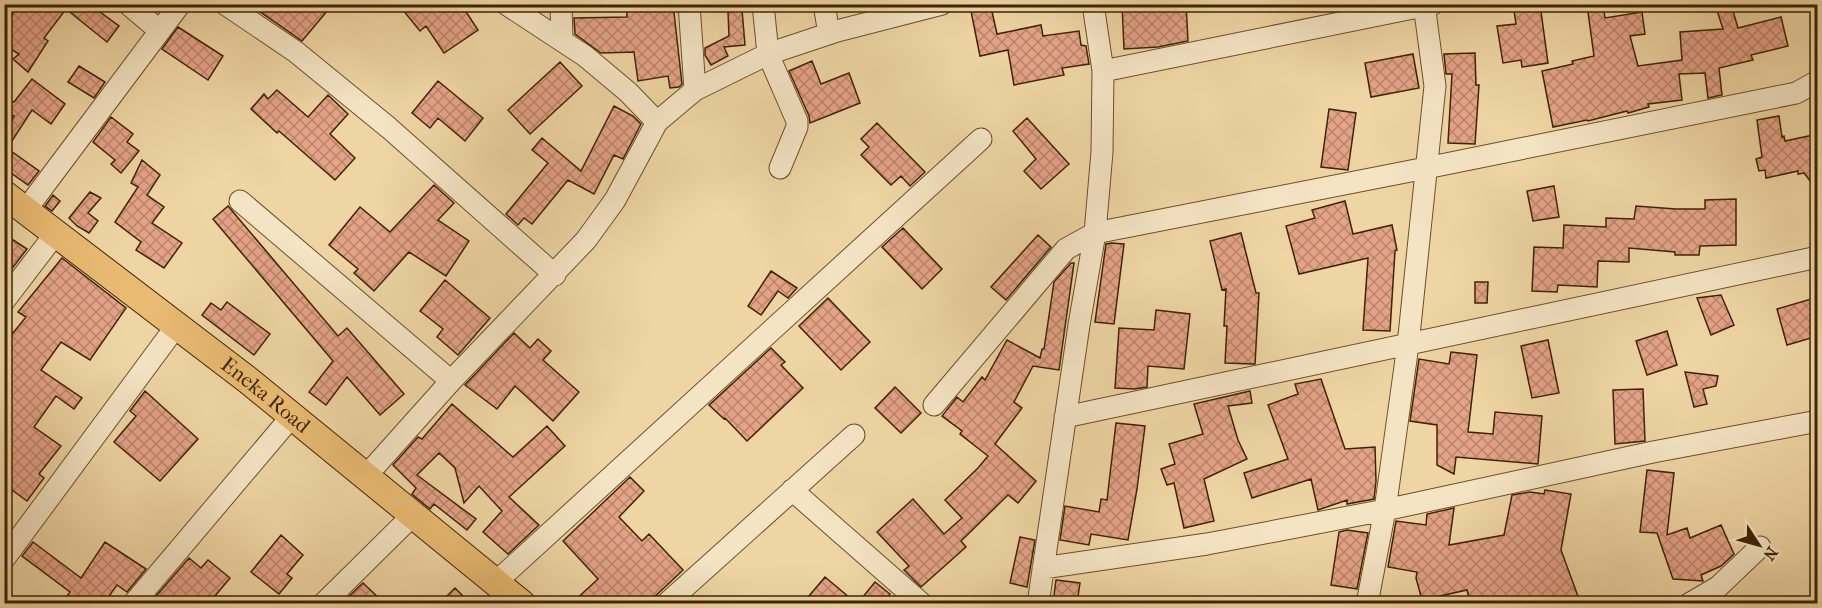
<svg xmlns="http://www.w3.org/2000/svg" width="1822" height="608" viewBox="0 0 1822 608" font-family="'IM FELL French Canon',serif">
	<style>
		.building { fill: url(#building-cross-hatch); stroke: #3d2402; stroke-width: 1.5 }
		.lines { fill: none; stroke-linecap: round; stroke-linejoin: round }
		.minor-casing { stroke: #6a502a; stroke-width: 23 }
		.major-casing { stroke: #3d2402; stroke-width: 29 }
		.minor { stroke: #f5e4c4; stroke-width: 21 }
		.major { stroke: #e8ba72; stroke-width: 27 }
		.labels { text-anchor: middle; stroke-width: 5; stroke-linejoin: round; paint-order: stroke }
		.street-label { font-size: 21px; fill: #3d2402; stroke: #f5e4c4 }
	</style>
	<defs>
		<pattern id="building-cross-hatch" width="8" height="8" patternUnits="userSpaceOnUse" patternTransform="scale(1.5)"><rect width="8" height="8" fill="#e4a287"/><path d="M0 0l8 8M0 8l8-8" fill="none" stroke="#ba846c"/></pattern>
	</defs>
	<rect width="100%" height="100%" fill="#efd5a4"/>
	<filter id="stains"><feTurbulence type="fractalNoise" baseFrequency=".00333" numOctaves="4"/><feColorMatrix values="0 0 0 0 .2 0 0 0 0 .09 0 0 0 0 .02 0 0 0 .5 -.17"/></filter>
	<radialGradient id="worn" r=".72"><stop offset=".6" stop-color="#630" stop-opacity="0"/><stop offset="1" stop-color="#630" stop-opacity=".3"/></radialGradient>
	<!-- building -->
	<path class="building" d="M4 4H104L100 12 119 26 107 42 66 9 44 38 48 41 28 72 13 59 19 54 4 45V27L13 14 4 9Z
		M249 4H333L302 41Z
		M398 4H461L478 30 444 53 426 26 420 31Z
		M626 4H673L682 84 679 87 670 88 668 76 638 81 634 52 601 53 575 34 574 18 627 17Z
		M1122 4H1186L1188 41 1158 47 1124 49Z
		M1513 4H1540L1548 63 1522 67 1521 60 1503 63 1497 26 1516 24Z
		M1603 4 1605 18 1642 12 1645 34 1630 36 1638 66 1682 60 1680 32 1723 29 1715 4H1731L1738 28 1781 17 1788 46 1751 55 1753 60 1719 68 1722 95 1708 98 1705 73 1679 74 1682 100 1648 104 1649 107 1628 113 1627 111 1588 121 1587 120 1553 127 1542 71 1573 64 1572 61 1594 56 1587 5Z
		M991 7 997 34 1041 25 1043 36 1079 31 1081 45 1086 46 1089 64 1062 68 1064 75 1014 85 1008 50 980 56 971 11Z
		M742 10 745 45 724 47 728 56 711 65 705 55V48L729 36 728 12Z
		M178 27 223 56 208 80 162 49Z
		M1475 53 1476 85H1479L1475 144 1448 143 1452 74H1446L1444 54Z
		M1413 54 1419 88 1371 97 1365 63Z
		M812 61 821 84 849 73 860 103 810 123 809 116 789 71Z
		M560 62 582 86 530 134 508 110Z
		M79 66 105 82 94 98 68 82Z
		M32 79 65 104 51 124 32 110 8 147 4 145V135L14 116 4 112V97L14 102Z
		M438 81 483 118 465 141 438 118 430 128 412 113Z
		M277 90 308 117 328 95 348 114 330 134 355 158 335 180 279 131 277 133 251 109 264 94 268 99Z
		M614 106 633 116 641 124 623 159 614 155 594 194 568 180 532 224 524 218 518 225 506 214 548 163 532 150 542 138 581 171Z
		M1329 109 1356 113 1348 170 1321 167Z
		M1779 116 1782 137 1784 136 1785 141 1818 134V191L1804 173 1798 174V171L1766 178 1765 170 1759 171 1756 159 1762 157 1757 120Z
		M111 117 133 134 127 142 139 151 121 173 111 164 115 160 93 142Z
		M1027 118 1069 164 1041 189 1024 171 1036 159 1013 131Z
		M877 123 925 172 910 186 901 176 891 185 861 155 869 147 861 139Z
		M4 146 39 171 28 185 4 168Z
		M142 160 160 175 147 195 164 207 152 223 182 243 164 268 136 250 141 242 115 222 138 187 131 183Z
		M434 185 454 203 438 220 469 241 446 276 409 252 374 291 354 273 358 269 329 245 360 207 390 232Z
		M1554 186 1559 217 1533 221 1527 191Z
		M90 192 101 198 88 213 98 221 89 233 77 226 69 218Z
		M53 195 60 201 52 211 45 206Z
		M1736 199V245L1700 246 1699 255H1675V252L1629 248V262L1598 261 1597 287 1558 285 1557 292 1532 291 1534 247 1563 248 1564 225 1606 227V218L1634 219 1636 206 1676 209H1705V200Z
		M1345 201 1353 234 1392 225 1397 250 1395 251 1390 331 1363 330 1368 258 1299 274 1286 226 1315 218 1312 210Z
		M228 206 338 336 347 328 404 394 380 415 347 377 326 405 309 392 333 361 213 219Z
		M903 228 942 269 922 289 882 247Z
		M1241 233 1256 293H1259L1255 364H1252L1225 363 1227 326H1224L1226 289 1222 290 1210 241Z
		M4 234 27 249 4 279Z
		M1038 235 1051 247 1006 300 991 287Z
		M1112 243 1124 244 1114 324 1095 322 1106 244Z
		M62 258 126 308 90 360 61 342 41 370 82 398 74 409 56 396 34 427 61 446 39 474 44 478 27 501 12 490 4 501V344L26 317 18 312Z
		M1071 263H1074L1059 370 1033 366 1014 402 1022 408 995 444 1036 481 1018 503 1008 495 961 541 966 547 921 587 904 570 909 566 877 532 913 499 944 534 962 518 945 500 978 468 988 456 960 434 962 431 942 416 957 397 963 402 982 377 985 380 1007 340 1040 358 1042 349H1044L1054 282Z
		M771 271 797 288 788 298 778 291 761 315 748 306Z
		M445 280 490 318 458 355 437 337 443 329 420 311Z
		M1475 282H1488L1487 303H1475Z
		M1721 295 1734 325 1711 335 1697 298Z
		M1818 297V336L1787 345 1777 309Z
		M828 298 870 342 841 370 799 326Z
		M227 302 270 334 254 355 202 315 211 303 221 310Z
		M1156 310 1190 314 1184 369 1148 366 1147 387 1134 389 1115 388 1119 328 1154 330Z
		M1667 331 1677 365 1647 375 1636 341Z
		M514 333 530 348 538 339 551 351 543 360 579 392 553 421 515 386 497 409 465 385Z
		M1548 340 1559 393 1532 398 1521 346Z
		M771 348 785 362 781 365 803 388 747 441 725 418 724 419 709 405Z
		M1451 352 1477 355 1468 432 1493 434 1495 412 1542 416 1538 464 1456 457 1454 474 1437 465V425L1410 421 1419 359 1449 364Z
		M1685 372 1718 376 1716 386 1703 389 1707 404 1694 407Z
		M1321 379 1345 449 1375 447 1376 481 1374 499 1347 504V500L1318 510 1311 479 1252 498 1244 473 1288 459 1268 405 1298 394 1295 384Z
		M895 387 921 413 901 433 875 408Z
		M1643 389 1645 441 1615 444 1613 390Z
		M145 391 198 439 160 481 114 442 136 416 130 411Z
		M1250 391 1252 403 1228 406 1238 440 1247 459 1204 479 1214 521 1184 528 1174 483 1167 485 1161 469 1175 464 1169 444 1203 434 1194 404Z
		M452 404 513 457 547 426 565 446 509 497 539 525 508 554 483 532 502 511 479 486 464 503 455 468 439 453 417 475 476 519 467 530 434 504 430 509 412 494 416 488 393 465 418 437 422 439Z
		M1116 423 1145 426 1137 489 1128 540 1091 534 1089 545 1060 540 1065 506 1099 512 1101 499 1107 500Z
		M1647 470 1674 473 1667 535 1687 528 1690 538 1721 525 1734 554 1721 566 1701 575 1703 581 1673 579 1657 533 1640 532Z
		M630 477 644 491 619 517 642 541 649 534 683 570 648 603H572L598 579 563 541Z
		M1545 490 1571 494 1561 550 1579 599 1566 603H1470L1467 590 1422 600 1416 578 1417 572 1388 567 1396 521 1426 525 1427 514 1454 508 1449 545 1504 535 1512 495 1530 492 1544 494Z
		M1347 530 1368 533 1357 589 1331 585 1339 532Z
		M281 535 303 555 287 574 292 578 279 594 251 572Z
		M1020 537 1035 540 1027 587 1010 583Z
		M33 542 81 578 105 542 146 569 127 592 117 585 104 603H62L70 592 22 556Z
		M189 558 201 568 208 560 230 578 209 603H150Z
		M825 577 856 603H803Z
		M1056 580 1080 583 1077 603H1053Z
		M875 582 890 594 883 603H858Z
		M363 583 384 603H348L345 600Z
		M455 588 470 603H440Z"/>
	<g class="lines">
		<!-- minor casing -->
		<g class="minor-casing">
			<path id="minor" d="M128 4 160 31
				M225 4 296 52 389 128 555 275
				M506 4 585 56 628 92 657 122
				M561 4 562 40
				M689 4 695 90
				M763 4 768 54 797 121V127L780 168
				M824 4 829 34
				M1103 71 1433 4
				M240 201 451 381
				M25 211 180 4
				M4 301 56 233
				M934 405 1066 249 1095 233 1426 168 1796 93 1818 81
				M1065 417 1818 257
				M366 476 451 381 586 240 615 200 657 122 695 90 768 54 837 31 942 4
				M792 490 922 604
				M4 559 177 325
				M1043 568 1207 544 1385 510 1653 452 1818 421
				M496 582 981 139
				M133 604 292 416
				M323 604 413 515
				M666 604 854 435
				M1038 604 1079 325 1095 233 1102 152 1103 71 1093 4
				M1367 604 1385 510 1408 345 1435 86 1424 4
				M1689 604 1718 587 1760 547"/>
		</g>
		<!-- major casing -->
		<g class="major-casing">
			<g id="major">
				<path id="s1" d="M4 194 249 381 522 604"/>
			</g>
		</g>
		<!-- minor -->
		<use href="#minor" class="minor"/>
		<!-- major -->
		<use href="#major" class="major"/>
	</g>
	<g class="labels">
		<!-- street labels -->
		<g class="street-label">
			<text dy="7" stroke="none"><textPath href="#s1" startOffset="330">Eneka Road</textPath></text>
		</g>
	</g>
	<!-- margin -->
	<rect width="1822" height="608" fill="none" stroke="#efd5a4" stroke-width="24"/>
	<rect x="6" y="6" width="1810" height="596" fill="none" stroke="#3d2402" stroke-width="3"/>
	<rect x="12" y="12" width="1798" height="584" fill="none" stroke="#3d2402" stroke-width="1.5"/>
	<!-- north arrow -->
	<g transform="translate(1759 545) rotate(126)" stroke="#f5e4c4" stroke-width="4.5" paint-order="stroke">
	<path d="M0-4.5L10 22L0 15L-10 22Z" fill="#3d2402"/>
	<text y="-9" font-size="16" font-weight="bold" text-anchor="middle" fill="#3d2402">N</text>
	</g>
	<rect width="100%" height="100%" filter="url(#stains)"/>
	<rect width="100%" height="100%" fill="url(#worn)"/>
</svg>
